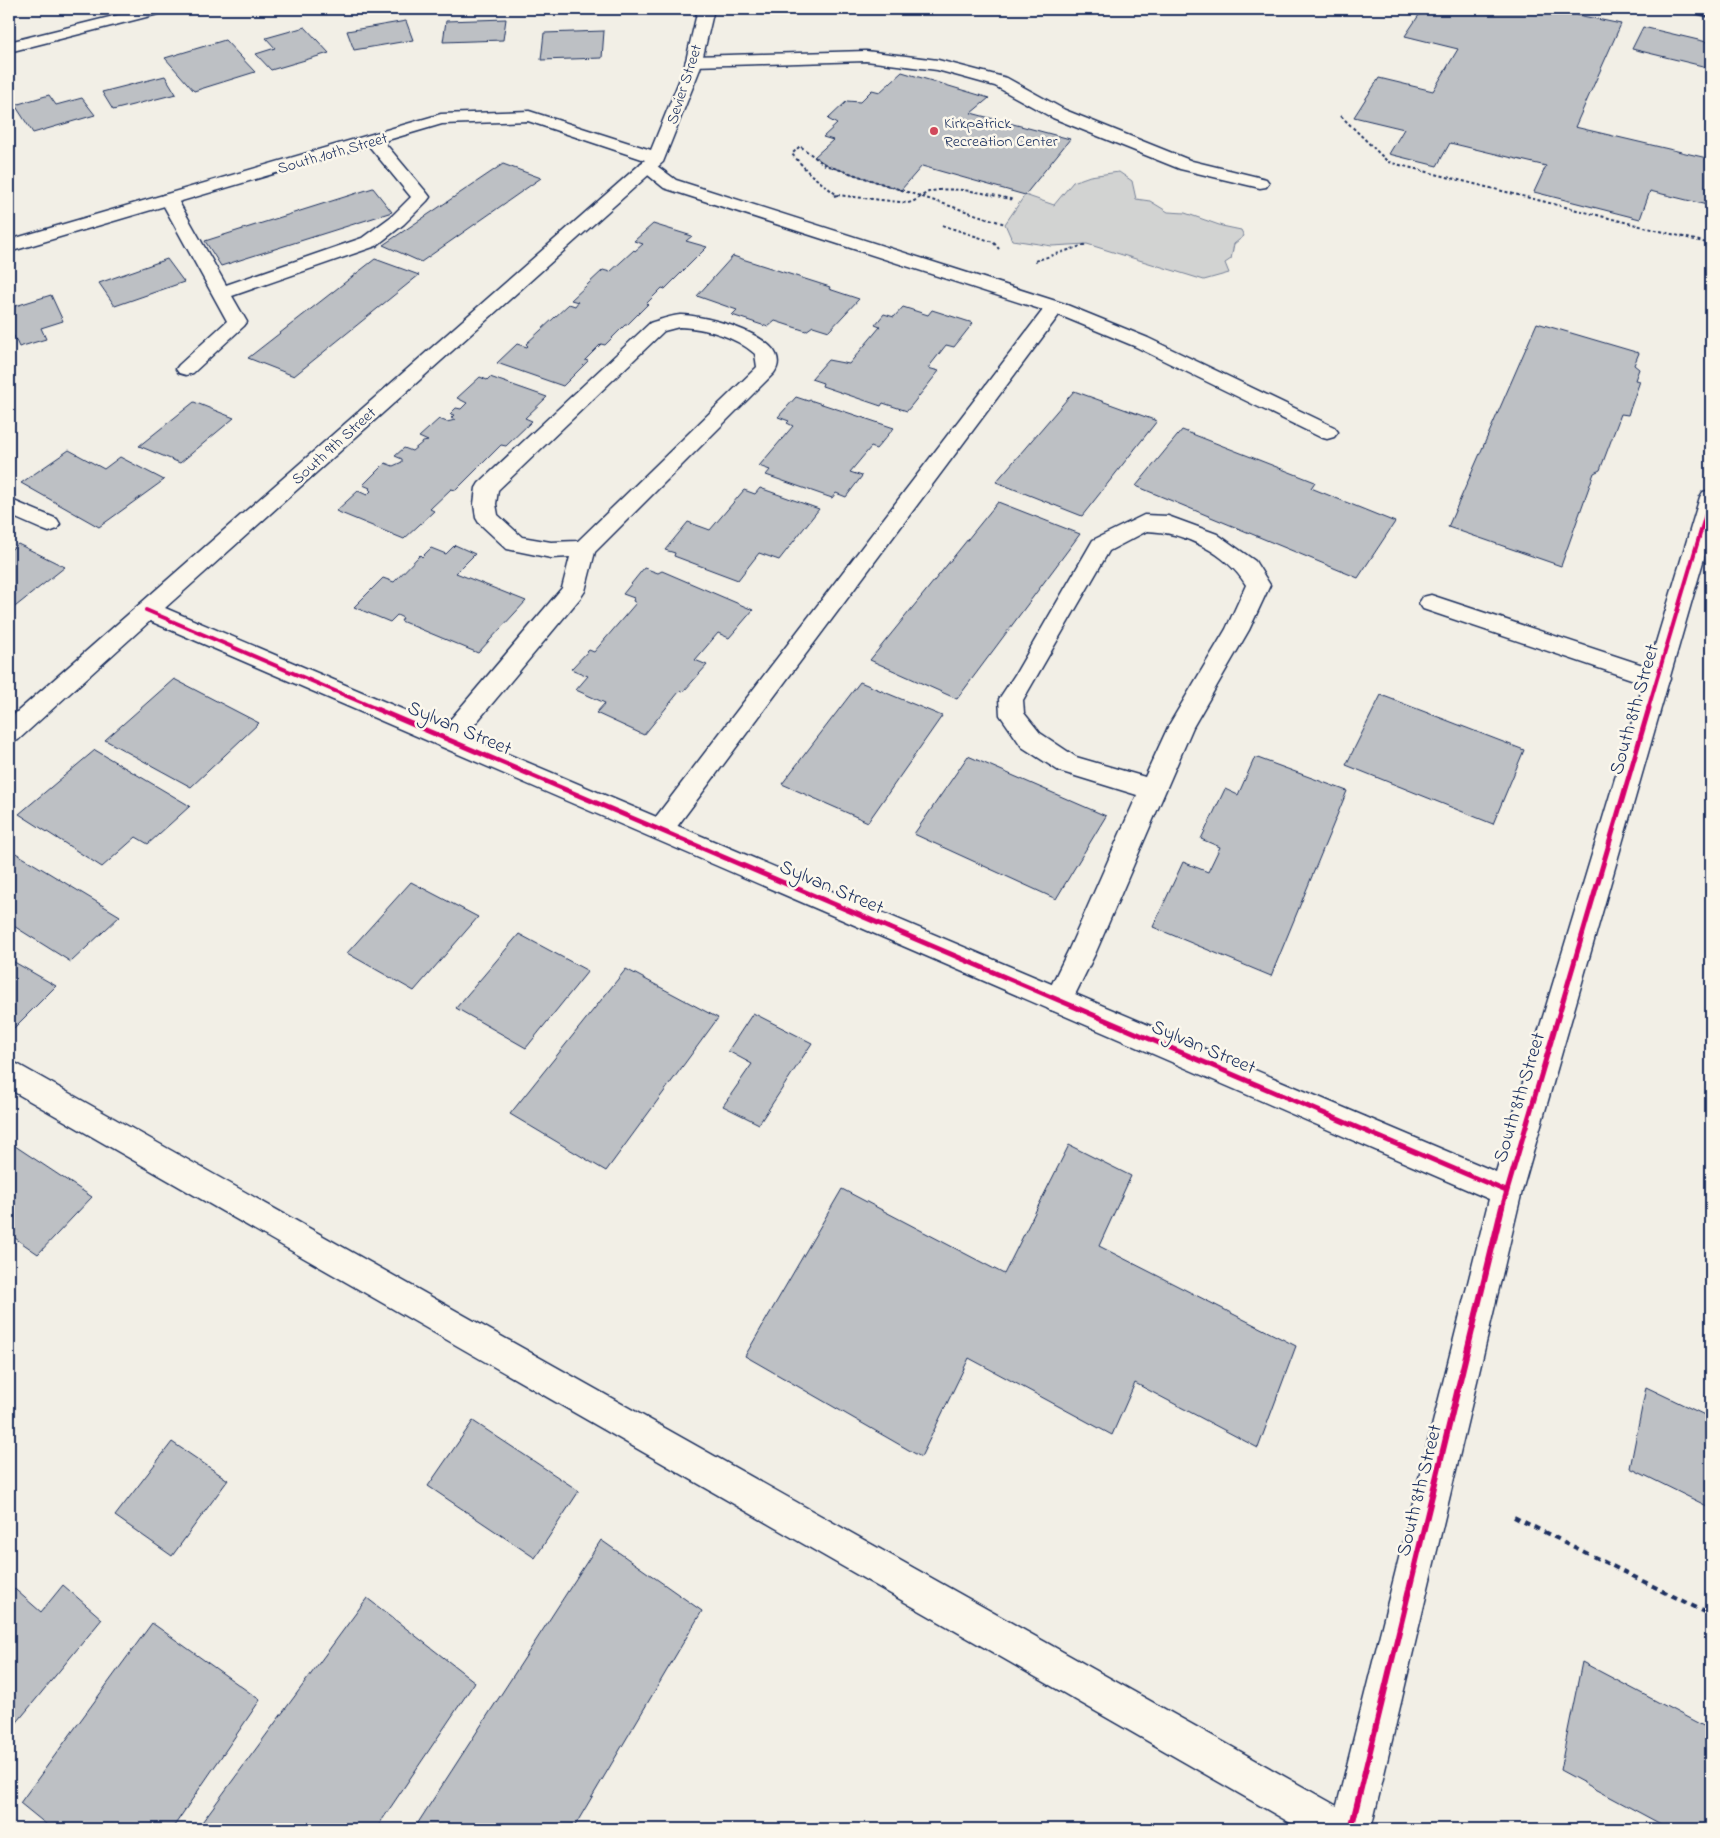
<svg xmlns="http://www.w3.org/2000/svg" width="1720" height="1838" viewBox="0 0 1720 1838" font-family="'Indie Flower',sans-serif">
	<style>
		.green { fill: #d2d3d2; stroke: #768198 }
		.building { fill: #bdc0c4; stroke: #1b2f5e }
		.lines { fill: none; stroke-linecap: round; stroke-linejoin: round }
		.lane-casing { stroke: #1b2f5e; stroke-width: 3 }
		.street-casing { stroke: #1b2f5e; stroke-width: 3 }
		.path-far1 { stroke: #1b2f5e; stroke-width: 2; stroke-dasharray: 3 2.5; stroke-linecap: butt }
		.path { stroke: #1b2f5e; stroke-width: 4; stroke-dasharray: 6 5; stroke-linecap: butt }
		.lane { fill: #fbf7ec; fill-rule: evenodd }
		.street { fill: #fbf7ec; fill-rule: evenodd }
		.cycleway-far2-casing { stroke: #fbf7ec; stroke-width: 6 }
		.cycleway-far1-casing { stroke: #fbf7ec; stroke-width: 8 }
		.cycleway-casing { stroke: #fbf7ec; stroke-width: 9 }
		.cycleway-far2 { stroke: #d6006c; stroke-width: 4 }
		.cycleway-far1 { stroke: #d6006c; stroke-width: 5 }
		.cycleway { stroke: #d6006c; stroke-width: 6 }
		.poi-dot { fill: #d1495b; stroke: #fbf7ec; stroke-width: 2 }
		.labels { text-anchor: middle; stroke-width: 5; stroke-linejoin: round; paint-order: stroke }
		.far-street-label { font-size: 16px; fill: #1b2f5e; stroke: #fbf7ec }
		.far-poi-label { font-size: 16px; fill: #1b2f5e; stroke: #fbf7ec; text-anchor: start }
		.street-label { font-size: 20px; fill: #1b2f5e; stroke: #fbf7ec }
	</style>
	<rect width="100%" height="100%" fill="#f2efe6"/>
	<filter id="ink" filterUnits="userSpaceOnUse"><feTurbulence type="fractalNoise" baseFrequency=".02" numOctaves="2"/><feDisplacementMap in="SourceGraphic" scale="10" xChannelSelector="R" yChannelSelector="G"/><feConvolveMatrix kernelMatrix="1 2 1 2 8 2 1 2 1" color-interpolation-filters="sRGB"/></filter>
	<g filter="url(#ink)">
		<!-- green -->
		<path class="green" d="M1119 172 1132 181 1136 199 1150 201 1168 212 1185 213 1222 226 1241 230 1244 236 1234 244 1231 259 1225 263 1229 273 1204 280 1087 244 1052 246 1012 240 1005 224 1025 195 1054 205 1073 182 1090 176Z"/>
		<!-- building -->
		<path class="building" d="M1423 9H1456L1473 12 1475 9H1549L1621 24 1575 127 1711 159V206L1650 191 1640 219 1534 192 1546 166 1450 143 1437 166 1389 154 1404 129 1354 117 1379 78 1433 91 1458 49 1405 36Z
			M506 19 503 40 443 42 446 21Z
			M406 21 413 40 354 50 347 31Z
			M305 27 329 53 271 70 256 54 275 48 266 38Z
			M1643 27 1711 43V68L1632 49Z
			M604 31 602 58 541 60 544 33Z
			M225 40 255 72 194 91 165 58Z
			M902 72 989 98 971 113 1070 139 1025 195 922 166 901 190 831 167 814 157 833 140 823 137 837 124 828 119 847 101 860 102 872 90 880 92Z
			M165 76 176 94 113 110 102 92Z
			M49 95 56 105 82 98 95 115 33 133 15 105Z
			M503 164 541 178 421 262 383 245Z
			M373 188 392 212 221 266 205 241Z
			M653 224 692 236 686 241 707 247 665 289 662 288 646 304H648L627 325H625L605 345 601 344 585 360 588 361 563 386 497 363 517 344 527 347 528 346 526 344 569 304 575 306 578 302 571 300 603 270 610 272 634 250 635 251 643 244 634 241Z
			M733 256 830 287 829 289 859 299 829 331 813 326 806 331 775 321 768 327 732 315 737 310 697 296Z
			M167 259 184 282 115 306 99 283Z
			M375 259 419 275 294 376 248 358Z
			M51 295 63 321 41 328 46 339 19 347 14 336 9 338V308Z
			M903 307 928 315 932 310 973 323 954 347 946 345 928 368 939 371 907 411 883 403 881 406 822 386 823 383 811 379 828 360 849 364 880 327 875 325 884 314 894 317Z
			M1537 323 1639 353 1634 365 1639 369 1635 380 1640 381 1628 415 1621 414 1600 470 1594 473 1561 566 1448 527Z
			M480 377 487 380 490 377 547 397 525 418 532 421 506 446 501 445 456 490 451 489 430 509 434 511 404 539 336 511 358 491 367 495 371 491 369 489 370 488 363 485 385 463 393 466 402 462V459L395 456 404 448 412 451 423 442 428 441 419 437 439 419 447 422 455 420 451 418 454 415 450 414 456 408 461 409 467 403 457 398Z
			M1074 391 1157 421 1082 516 996 482Z
			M796 397 808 401 810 400 894 428 876 449 871 447 850 472 862 476 846 497 836 493 832 498 766 475 770 470 759 466 793 426 787 423 789 421 778 417Z
			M194 402 234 418 180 463 139 446Z
			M1182 430 1315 482 1311 488 1395 522 1358 578 1136 486Z
			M69 450 104 469 120 457 164 480 99 527 21 483Z
			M760 488 819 509 779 560 759 553 738 580 674 556 675 553 665 550 688 522 710 530 744 490 755 494Z
			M998 502 1080 534 957 699 870 660Z
			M18 544 65 567 11 610 9 608V551Z
			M455 545 475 554 456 573 526 601 478 653 401 621 403 618 397 615 390 622 354 607 383 578 394 582 420 555 422 557 431 548 446 554Z
			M644 568 658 573 662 571 753 610 729 638 718 633 695 660 707 665 685 690 679 692 644 735 596 713 605 703 576 690 588 676 571 669 589 650 594 652 636 603 633 601 634 598 623 594Z
			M174 679 259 723 191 787 105 740Z
			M860 682 942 716 868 822 782 784Z
			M1381 695 1524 750 1493 824 1346 765Z
			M95 750 190 806 148 844 136 837 102 867 19 814Z
			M968 756 1106 816 1056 899 914 834Z
			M1255 757 1347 791 1271 976 1153 927 1183 862 1208 872 1220 847 1201 839 1225 789 1238 795Z
			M9 849 120 916 71 962 9 923Z
			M411 882 478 917 414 991 347 953Z
			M519 934 588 971 526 1048 456 1008Z
			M9 959 56 986 9 1033Z
			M626 969 718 1018 606 1171 510 1114Z
			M753 1013 812 1043 759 1124 723 1106 752 1064 728 1051Z
			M9 1142 92 1197 38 1254 9 1234Z
			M1069 1145 1131 1176 1099 1246 1296 1346 1258 1448 1135 1383 1112 1435 969 1358 921 1457 745 1356 842 1189 1004 1274Z
			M1646 1387 1711 1418V1508L1630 1468Z
			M473 1421 579 1491 535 1558 428 1486Z
			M172 1442 228 1480 172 1556 115 1516Z
			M601 1540 702 1611 573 1829H414Z
			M9 1584 41 1612 63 1585 102 1619 9 1732Z
			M367 1598 475 1682 376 1829H197Z
			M152 1623 260 1700 172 1829H52L20 1803Z
			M1582 1662 1711 1730V1829H1670L1560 1770Z"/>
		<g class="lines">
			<!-- lane casing -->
			<g class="lane-casing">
				<path id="lane" d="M142 9H168L166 12 9 52V42Z
					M1690 9H1711V17L1692 12Z
					M866 51 938 60 1007 78 1065 110 1192 161 1266 179 1269 183 1266 187 1260 188 1180 169 1053 118 995 86 937 70 866 61 694 66 688 64 686 61 688 58 694 56Z
					M373 135 379 136 427 193 430 197 427 201 404 224 376 246 232 296 247 322 244 326 193 373 186 375 179 373 176 369 179 365 227 321 160 199 163 195 169 194 175 195 226 285 362 238 392 216 411 197 364 140 367 136Z
					M647 162 653 163 676 180 1062 303 1148 338 1334 427 1338 432 1334 437 1327 439 1320 437 1134 346 1059 315 670 836 661 840 652 836 648 829 652 822 1043 310 664 188 638 167 641 163Z
					M9 499 57 519 60 524 57 529 49 532 41 529 9 515Z
					M1144 515 1168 516 1217 534 1255 561 1270 585 1249 630 1193 727 1096 952 1068 1009 1058 1012 1048 1009 1044 1000 1069 949 1137 795 1059 771 1022 747 1000 715 999 699 1016 673 1093 540ZM1147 531C1184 532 1227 553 1246 585L1226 629 1169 725 1145 777 1076 757 1040 733 1024 713 1023 700 1109 551Z
					M1431 595 1667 673 1670 679 1667 685 1658 688 1423 609 1419 603 1423 597Z
					M9 1061 19 1065 1353 1815 1359 1829H1301L9 1089Z"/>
			</g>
			<!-- street casing -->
			<g class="street-casing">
				<path id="street" d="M698 9H714L700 69 663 162 165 608 444 727 562 588 570 557 551 558 507 549 479 523 476 518 474 504 476 488 479 483 650 323C659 320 670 316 680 315 702 314 798 338 774 373L595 552 585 591 581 597 465 736 1496 1172 1700 497 1703 492 1711 490V534L1522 1191 1371 1829H1331L1489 1199 150 621 18 740 9 743V719L645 160 528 121 442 124 9 252V240L441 114 529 111 651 150 684 69ZM679 327C705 328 735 336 755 354L757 367 578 541 551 542 522 537 498 515 496 504 498 490 664 331Z"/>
			</g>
			<!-- path-far1 -->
			<path class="path-far1" d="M1341 116 1388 162 1711 244
				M837 195 908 203C918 201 923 193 932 191 957 186 989 194 1014 200
				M834 196 837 195 810 174 792 154 800 146 825 165 1005 224
				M942 225 993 242 999 249
				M1035 261 1087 244"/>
			<!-- path -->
			<path class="path" d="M1514 1517 1711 1615"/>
			<!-- lane -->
			<use href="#lane" class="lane"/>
			<!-- street -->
			<use href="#street" class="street"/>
			<!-- cycleway-far2 casing -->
			<g class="cycleway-far2-casing">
				<path id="cycleway-far2" d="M146 610 377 709
					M1648 709 1711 497"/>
			</g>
			<!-- cycleway-far1 casing -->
			<g class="cycleway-far1-casing">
				<path id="cycleway-far1" d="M374 708 1506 1191
					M1502 1208 1649 708"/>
			</g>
			<!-- cycleway casing -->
			<g class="cycleway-casing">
				<path id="cycleway" d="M1351 1829 1502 1207"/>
			</g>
			<!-- cycleway-far2 -->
			<use href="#cycleway-far2" class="cycleway-far2"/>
			<!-- cycleway-far1 -->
			<use href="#cycleway-far1" class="cycleway-far1"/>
			<!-- cycleway -->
			<use href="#cycleway" class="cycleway"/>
		</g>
	</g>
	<!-- markers -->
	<circle class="poi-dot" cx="934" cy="131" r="5"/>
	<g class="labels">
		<!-- far-street labels -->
		<g class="far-street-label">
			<text transform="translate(683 84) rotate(-72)" y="6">Sevier Street</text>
			<text transform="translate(332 152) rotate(-16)" y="6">South 10th Street</text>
			<text transform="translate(333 445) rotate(-42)" y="6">South 9th Street</text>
		</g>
		<!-- far-poi labels -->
		<g class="far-poi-label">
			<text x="944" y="128">Kirkpatrick<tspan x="944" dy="18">Recreation Center</tspan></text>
		</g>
		<!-- street labels -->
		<g class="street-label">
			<text transform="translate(1633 709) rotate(-74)" y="7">South 8th Street</text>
			<text transform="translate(460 727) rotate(23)" y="7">Sylvan Street</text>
			<text transform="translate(832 886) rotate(23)" y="7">Sylvan Street</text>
			<text transform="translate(1204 1046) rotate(23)" y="7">Sylvan Street</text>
			<text transform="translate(1518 1097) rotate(-73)" y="7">South 8th Street</text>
			<text transform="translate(1418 1490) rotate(-76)" y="7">South 8th Street</text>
		</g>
	</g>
	<!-- margin -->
	<rect width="1720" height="1838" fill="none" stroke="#fbf7ec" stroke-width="30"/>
	<rect x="15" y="15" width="1690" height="1808" fill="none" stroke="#1b2f5e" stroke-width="2" filter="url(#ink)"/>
</svg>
